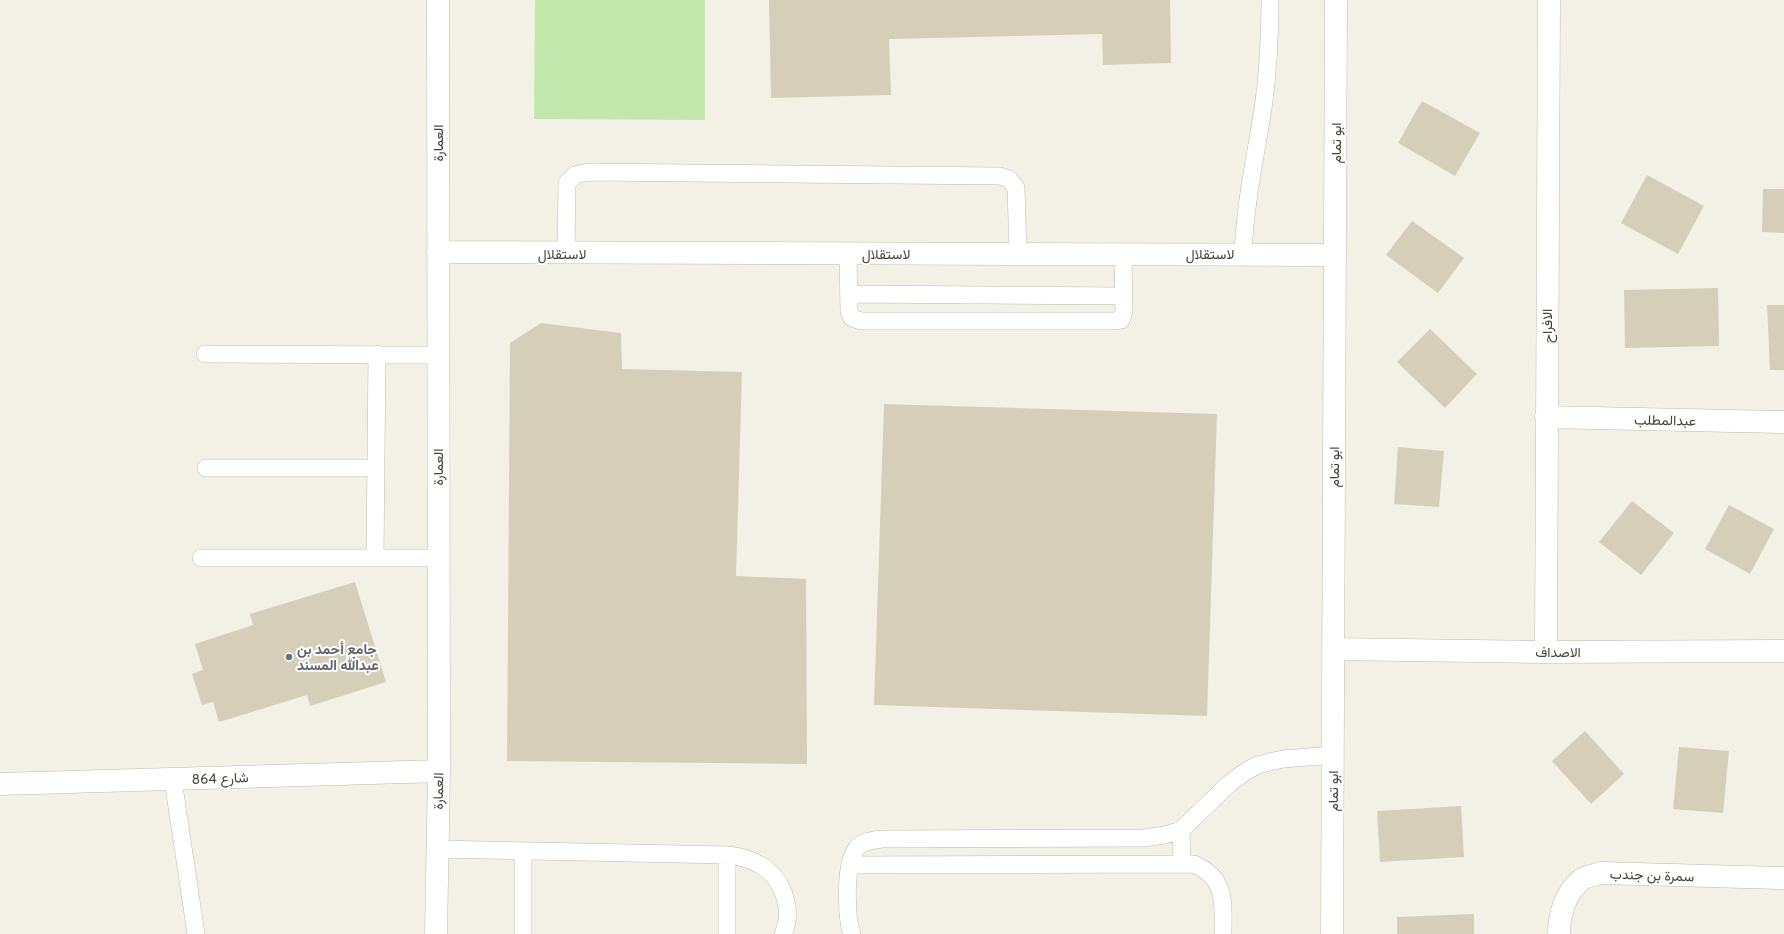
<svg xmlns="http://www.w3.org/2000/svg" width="1784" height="934" viewBox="0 0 1784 934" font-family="Overpass,Vazirmatn,sans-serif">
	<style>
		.green { fill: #c2e8ad }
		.building { fill: #d5cfba }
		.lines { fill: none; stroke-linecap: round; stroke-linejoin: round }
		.service-casing { stroke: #bebba8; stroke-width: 18 }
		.minor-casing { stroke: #bebba8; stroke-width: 23 }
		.service { stroke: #fff; stroke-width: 17 }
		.minor { stroke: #fff; stroke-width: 22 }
		.worship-dot { fill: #6b7280; stroke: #fff; stroke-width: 1.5 }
		.labels { text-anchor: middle; stroke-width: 4; stroke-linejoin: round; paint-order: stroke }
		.street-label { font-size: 14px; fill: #454235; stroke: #fff }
		.worship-label { font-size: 14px; font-weight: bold; fill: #5b616d; stroke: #fff; text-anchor: start }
	</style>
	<rect width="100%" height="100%" fill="#f3f1e5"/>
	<!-- green -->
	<path class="green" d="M535 0H705V120L534 119Z"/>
	<!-- building -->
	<path class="building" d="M769 0H1170L1171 63 1103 65 1102 34 889 39 891 95 771 98Z
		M1422 101 1480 133 1455 176 1398 143Z
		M1647 175 1704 206 1678 254 1621 223Z
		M1763 189H1784V233L1762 232Z
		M1412 221 1464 258 1438 293 1386 255Z
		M1718 288 1719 346 1625 348 1624 290Z
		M1767 305H1784V370H1770Z
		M541 323 621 333 622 369 742 372 736 576 806 579 807 764 507 761 510 343Z
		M1430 329 1477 374 1445 408 1397 362Z
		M884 404 1217 414 1207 716 874 705Z
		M1398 447 1444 451 1439 507 1394 504Z
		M1632 501 1674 533 1641 575 1599 542Z
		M1729 505 1774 529 1750 574 1705 549Z
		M355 582 386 682 310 706 307 695 219 722 213 702 202 705 192 674 203 670 195 644 253 625 250 614Z
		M1585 731 1624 774 1591 804 1552 761Z
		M1679 747 1729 751 1723 813 1673 809Z
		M1461 806 1464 857 1380 862 1377 811Z
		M1474 914V934H1397V917Z"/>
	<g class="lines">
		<!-- service casing -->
		<g class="service-casing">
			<path id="service" d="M566 254 567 183 575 175 588 172 1000 176 1009 179 1016 188 1018 254
				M848 254 849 311 852 318 861 321H1116L1121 320 1124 312 1123 254
				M1243 254C1245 205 1255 158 1263 109 1268 74 1270 36 1270 0
				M849 294 1124 296
				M205 354 438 355
				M206 468H376
				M201 558H438
				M375 558 377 354
				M173 780 196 934
				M1181 830 1182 863
				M437 849 727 855C739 856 750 859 760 865 783 878 794 910 783 934
				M850 865 1194 864C1227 879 1223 902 1223 934
				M523 934V852
				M727 934V855
				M852 934C846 917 844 863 857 848 862 841 874 840 882 839L1143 838 1165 835 1181 830 1229 784 1242 774 1257 765 1283 759 1333 755"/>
		</g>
		<!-- minor casing -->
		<g class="minor-casing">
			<path id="minor" d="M438 252 1335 255
				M1546 417 1784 422
				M1333 649 1546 652 1784 651
				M1546 652 1549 0
				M0 784 439 771
				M436 934 439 771 438 0
				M1332 934 1336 0
				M1559 934C1559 915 1565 893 1581 880 1585 876 1595 875 1601 873L1784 878"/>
		</g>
		<!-- service -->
		<use href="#service" class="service"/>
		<!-- minor -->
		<use href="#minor" class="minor"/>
	</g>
	<!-- markers -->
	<circle class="worship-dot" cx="289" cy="657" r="4"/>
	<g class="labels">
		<!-- street labels -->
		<g class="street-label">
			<text transform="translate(438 143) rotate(-90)" y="5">العمارة</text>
			<text transform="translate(1336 143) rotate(-90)" y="5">ابو تمام</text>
			<text x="562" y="259">لاستقلال</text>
			<text x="886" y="259">لاستقلال</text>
			<text x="1210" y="259">لاستقلال</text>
			<text transform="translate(1547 326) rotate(-90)" y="5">الافراح</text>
			<text transform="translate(1665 420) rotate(1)" y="5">عبدالمطلب</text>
			<text transform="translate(438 467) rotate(-90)" y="5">العمارة</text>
			<text transform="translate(1334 467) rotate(-90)" y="5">ابو تمام</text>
			<text x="1558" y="657">الاصداف</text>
			<text transform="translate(220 778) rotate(-2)" y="5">شارع 864</text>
			<text transform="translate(438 791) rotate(-89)" y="5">العمارة</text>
			<text transform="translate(1333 791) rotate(-90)" y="5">ابو تمام</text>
			<text transform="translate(1652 875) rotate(2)" y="5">سمرة بن جندب</text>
		</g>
		<!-- worship labels -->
		<g class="worship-label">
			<text x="297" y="654">جامع أحمد بن<tspan x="297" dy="16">عبدالله المسند</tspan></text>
		</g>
	</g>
</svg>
